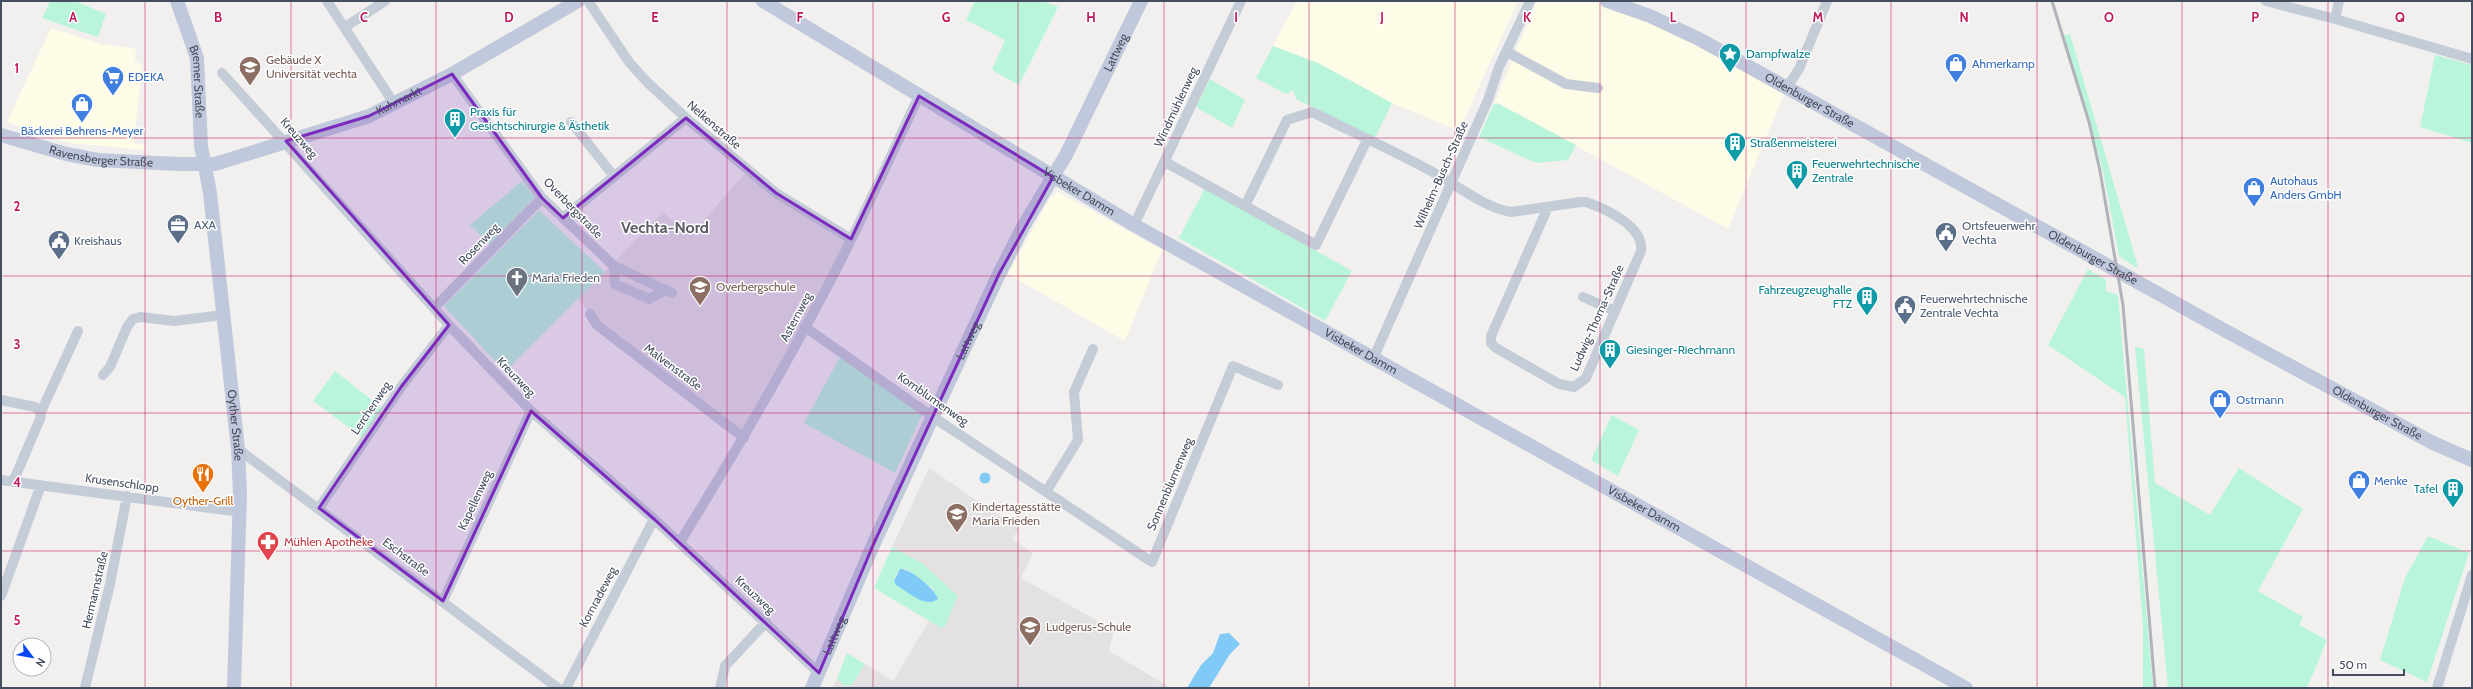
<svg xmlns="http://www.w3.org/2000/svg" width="2473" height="689" viewBox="0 0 2473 689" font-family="Cabin,sans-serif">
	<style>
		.commercial { fill: #fefbe7 }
		.education { fill: #e3e1e1 }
		.green { fill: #b9f5da; fill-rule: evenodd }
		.water { fill: #80caf7 }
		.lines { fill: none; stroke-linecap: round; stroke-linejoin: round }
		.street { stroke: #c4ccd8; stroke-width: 10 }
		.secondary { stroke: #c0c8db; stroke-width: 14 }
		.rail { stroke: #b1b3bb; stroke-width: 3 }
		.marked { fill: #7b2cbf; fill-opacity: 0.2; stroke: #7b2cbf; stroke-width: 3; stroke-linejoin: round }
		.grid { fill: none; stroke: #c2185b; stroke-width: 1; stroke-opacity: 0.55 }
		.labels { text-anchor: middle; stroke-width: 3; stroke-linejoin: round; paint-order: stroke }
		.street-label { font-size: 12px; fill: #454e5f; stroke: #fff }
		.culture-label { font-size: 12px; fill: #0d838f; stroke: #fff; text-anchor: start }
		.education-label { font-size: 12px; fill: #785e54; stroke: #fff; text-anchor: start }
		.shop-label { font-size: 12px; fill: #366cbe; stroke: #fff; text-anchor: start }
		.service-label { font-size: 12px; fill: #4e5e75; stroke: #fff; text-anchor: start }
		.worship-label { font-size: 12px; fill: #5b616d; stroke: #fff; text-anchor: start }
		.food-label { font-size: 12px; fill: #c56008; stroke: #fff }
		.health-label { font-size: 12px; fill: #be3a42; stroke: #fff; text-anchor: start }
		.district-label { font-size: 16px; font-weight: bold; fill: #5b5e65; stroke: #fff }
		.grid-label { font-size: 13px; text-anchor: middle; font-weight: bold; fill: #c2185b; stroke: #fff; stroke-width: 3; stroke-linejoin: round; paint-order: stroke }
	</style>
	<rect width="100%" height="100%" fill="#f2f0ef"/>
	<!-- commercial -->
	<path class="commercial" d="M1297 1H1518L1459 131 1392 103 1318 63 1273 46Z
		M1537 1H1607L1787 87 1728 229 1500 104H1494Z
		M51 28 102 44 136 49 135 61 142 65 134 143 145 145V150L69 143 7 122Z
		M1058 192 1162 250 1125 341 1008 274 1048 201Z"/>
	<!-- education -->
	<path class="education" d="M747 171 851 239 744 438 590 314 578 299 663 212 691 235Z
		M929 468 1019 529 1012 539 1033 553 1021 578 1114 630 1109 651 1171 688H832L837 679 845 686 852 685 865 664 893 681 929 621 941 628 958 596 922 563 892 547Z"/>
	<!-- green -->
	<path class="green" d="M50 1H75L106 14 98 37 42 18Z
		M975 1H1043L1058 7 1019 85 992 70 1005 40 966 20Z
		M2070 34 2137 263V268L2119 256 2103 171 2064 35Z
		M1273 46 1318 63 1392 103 1375 138 1296 99 1293 90 1286 94 1256 78Z
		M2435 55 2472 65V143L2420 127Z
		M1210 79 1245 100 1232 128 1196 107Z
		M1497 103 1576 145 1568 160 1536 163 1479 137 1494 104Z
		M522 181 535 197 490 244 470 225Z
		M1205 188 1352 271 1325 321 1179 238Z
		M539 210 605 272 505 372 444 306Z
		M2088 269 2106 280V291L2118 295 2153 688H2143V626L2125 397 2048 345Z
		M2135 347 2144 349 2155 483 2210 515 2239 468 2303 509 2258 591 2303 617 2299 625 2327 640 2307 688H2168Z
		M841 355 922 415 895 473 804 423Z
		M335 371 382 408 362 437 313 401Z
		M1612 415 1639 430 1618 476 1591 460Z
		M2428 536 2469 553 2427 682 2380 660 2405 578Z
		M892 547 922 563 958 596 945 626 941 628 874 588ZM900 569H906L933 589 924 601C910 595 904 590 895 577Z
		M847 653 865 664 852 685 845 686 837 679Z"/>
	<!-- water -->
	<path class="water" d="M979.5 478a5.5 5.5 0 1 1 11 0a5.5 5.5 0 1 1-11 0Z
		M900 569C909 567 936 590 938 599 925 609 907 591 896 585L894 581Z
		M1229 633 1240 644 1230 654 1209 688H1187L1201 665 1213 653 1220 634Z"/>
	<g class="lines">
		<!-- street -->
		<path class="street" d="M327 1 395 105
			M588 1 629 62 647 82 686 118 776 193 851 239
			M2266 1 2335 19 2472 59
			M2335 19 2339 1
			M345 27 385 1
			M1507 52 1566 84 1598 88
			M222 73 449 325 531 411 654 519 819 673
			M452 74 542 198 614 266 672 293
			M1787 87 1799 69 1827 1
			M571 122 613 175
			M1165 162 1316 245 1367 140
			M1245 206 1287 120 1312 112C1354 133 1397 152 1438 175 1461 188 1484 207 1511 212L1580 202H1586C1606 209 1644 226 1641 251L1586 378 1574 387 1559 384 1496 348 1491 343V336L1548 207
			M563 218 686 118
			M1134 225 1241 1
			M614 266 615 284 649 299 665 290
			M1583 297 1615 311
			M434 308 542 198
			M590 314 597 325 744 438
			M805 327 933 417 1152 562 1233 366 1278 385
			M1373 359 1488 100 1499 67 1530 1
			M103 375 110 367 127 327 133 319 140 317 174 321 223 315
			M1 400 35 407 41 412 78 331
			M238 449 558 688
			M1 480 240 512
			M13 482 40 419 41 412
			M1046 492 1078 440 1074 392 1093 349
			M319 508 401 387 449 325
			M680 542C736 451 791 358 840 262 868 207 893 151 919 96
			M1 596 41 485
			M443 601 531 411
			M85 688 110 584 127 496
			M566 688 654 519
			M720 688 725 666 766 622
			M2437 688 2472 575"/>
		<!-- secondary -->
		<g class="secondary">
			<path id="s1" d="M177 1 197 58 201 146 210 193 238 449 240 494 234 688"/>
			<path id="s2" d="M763 1 1134 225 1966 688"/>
			<path id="s3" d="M1607 1 1650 16 1699 39 2224 330 2433 443 2472 460"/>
			<path id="s4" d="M1 135 66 154 98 160 179 164H215L369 116 452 74 578 1"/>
			<path id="s5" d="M812 688 874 543 999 274 1023 227 1066 155 1141 1"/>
		</g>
		<!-- rail -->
		<path class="rail" d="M2052 1 2089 122 2100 171 2123 305 2155 688"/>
	</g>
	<!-- marked area -->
	<path class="marked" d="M452 74 542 198 563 218 686 118 776 193 851 239 919 96 1053 177 999 274 874 543 819 673 654 519 531 411 443 601 319 508 401 387 449 325 286 141 369 116Z"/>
	<!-- grid -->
	<path class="grid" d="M145 1V688M291 1V688M436 1V688M582 1V688M727 1V688M873 1V688M1018 1V688M1164 1V688M1309 1V688M1455 1V688M1600 1V688M1746 1V688M1891 1V688M2037 1V688M2182 1V688M2328 1V688M1 138H2472M1 276H2472M1 413H2472M1 551H2472"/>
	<!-- icons -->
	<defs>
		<g id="sight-pin" transform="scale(1.15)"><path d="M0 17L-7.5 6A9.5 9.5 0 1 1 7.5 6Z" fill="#0f9aa8" stroke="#fff"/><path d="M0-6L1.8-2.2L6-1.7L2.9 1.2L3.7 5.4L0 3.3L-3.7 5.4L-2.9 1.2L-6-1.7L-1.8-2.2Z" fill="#fff"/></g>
		<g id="shop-pin" transform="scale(1.15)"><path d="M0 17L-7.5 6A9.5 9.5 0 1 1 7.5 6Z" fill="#3f7fe0" stroke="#fff"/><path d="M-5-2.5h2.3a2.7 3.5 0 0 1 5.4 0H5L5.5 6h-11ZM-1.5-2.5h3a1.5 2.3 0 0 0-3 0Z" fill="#fff"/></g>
		<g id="university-pin" transform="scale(1.15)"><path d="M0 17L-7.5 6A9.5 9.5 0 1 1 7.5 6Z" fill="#8d6e63" stroke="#fff"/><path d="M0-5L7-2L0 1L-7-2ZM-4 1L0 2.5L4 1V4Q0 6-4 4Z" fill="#fff"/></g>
		<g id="supermarket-pin" transform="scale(1.15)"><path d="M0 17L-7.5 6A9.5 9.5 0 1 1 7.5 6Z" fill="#3f7fe0" stroke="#fff"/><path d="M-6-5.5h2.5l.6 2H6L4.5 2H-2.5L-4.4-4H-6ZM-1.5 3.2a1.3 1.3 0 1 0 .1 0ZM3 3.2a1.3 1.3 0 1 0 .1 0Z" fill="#fff"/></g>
		<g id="building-pin" transform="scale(1.15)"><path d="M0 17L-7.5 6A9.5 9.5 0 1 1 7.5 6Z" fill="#0f9aa8" stroke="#fff"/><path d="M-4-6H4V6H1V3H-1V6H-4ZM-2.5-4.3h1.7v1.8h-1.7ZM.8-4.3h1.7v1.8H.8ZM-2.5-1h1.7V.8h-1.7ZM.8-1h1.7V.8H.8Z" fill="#fff"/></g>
		<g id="office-pin" transform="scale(1.15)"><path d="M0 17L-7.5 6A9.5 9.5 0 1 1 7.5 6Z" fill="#5c6f8a" stroke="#fff"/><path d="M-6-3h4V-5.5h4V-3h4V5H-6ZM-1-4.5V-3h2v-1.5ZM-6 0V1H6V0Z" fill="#fff"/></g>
		<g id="civic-pin" transform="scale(1.15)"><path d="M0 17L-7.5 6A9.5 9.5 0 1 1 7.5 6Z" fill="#5c6f8a" stroke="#fff"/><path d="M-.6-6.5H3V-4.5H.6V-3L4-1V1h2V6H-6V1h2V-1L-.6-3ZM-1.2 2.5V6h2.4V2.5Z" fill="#fff"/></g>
		<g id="church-pin" transform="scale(1.15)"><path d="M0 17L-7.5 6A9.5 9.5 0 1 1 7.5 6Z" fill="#6b7280" stroke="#fff"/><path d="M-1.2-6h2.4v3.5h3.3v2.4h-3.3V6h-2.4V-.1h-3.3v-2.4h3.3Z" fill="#fff"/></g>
		<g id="school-pin" transform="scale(1.15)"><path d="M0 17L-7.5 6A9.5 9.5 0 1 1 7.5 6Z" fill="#8d6e63" stroke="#fff"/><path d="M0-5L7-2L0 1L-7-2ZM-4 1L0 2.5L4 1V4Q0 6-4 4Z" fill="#fff"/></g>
		<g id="restaurant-pin" transform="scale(1.15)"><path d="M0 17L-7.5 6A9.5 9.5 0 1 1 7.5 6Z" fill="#e8710a" stroke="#fff"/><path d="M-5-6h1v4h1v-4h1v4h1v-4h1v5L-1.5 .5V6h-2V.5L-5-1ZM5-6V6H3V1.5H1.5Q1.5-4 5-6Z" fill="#fff"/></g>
		<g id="pharmacy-pin" transform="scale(1.15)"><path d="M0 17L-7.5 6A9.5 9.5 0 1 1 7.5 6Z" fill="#e0444e" stroke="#fff"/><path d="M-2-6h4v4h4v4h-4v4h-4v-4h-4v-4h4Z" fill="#fff"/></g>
	</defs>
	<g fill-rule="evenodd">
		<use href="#sight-pin" x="1730" y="54"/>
		<use href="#shop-pin" x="1956" y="64"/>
		<use href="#university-pin" x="250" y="67"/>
		<use href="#supermarket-pin" x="113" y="77"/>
		<use href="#shop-pin" x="82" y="104"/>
		<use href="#building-pin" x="455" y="119"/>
		<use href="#building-pin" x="1735" y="143"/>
		<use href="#building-pin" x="1797" y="171"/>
		<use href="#shop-pin" x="2254" y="188"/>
		<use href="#office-pin" x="178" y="225"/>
		<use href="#civic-pin" x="1946" y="233"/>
		<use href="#civic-pin" x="59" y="241"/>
		<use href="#church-pin" x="517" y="278"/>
		<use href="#school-pin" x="700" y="287"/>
		<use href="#building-pin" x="1867" y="297"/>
		<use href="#civic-pin" x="1905" y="306"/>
		<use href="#building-pin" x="1610" y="350"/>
		<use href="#shop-pin" x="2220" y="400"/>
		<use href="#restaurant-pin" x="203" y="474"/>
		<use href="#shop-pin" x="2359" y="481"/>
		<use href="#building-pin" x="2453" y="489"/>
		<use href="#school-pin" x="957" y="514"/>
		<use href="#pharmacy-pin" x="268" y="542"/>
		<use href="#school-pin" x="1030" y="627"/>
	</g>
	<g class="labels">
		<!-- street labels -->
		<g class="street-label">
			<text dy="4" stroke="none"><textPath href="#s5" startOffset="705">Lattweg</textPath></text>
			<text dy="4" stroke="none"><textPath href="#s1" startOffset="84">Bremer Straße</textPath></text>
			<text dy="4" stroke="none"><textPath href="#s3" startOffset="226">Oldenburger Straße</textPath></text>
			<text dy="4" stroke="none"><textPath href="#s4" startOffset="412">Kuhmarkt</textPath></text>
			<text transform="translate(1176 107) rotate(-65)" y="4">Windmühlenweg</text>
			<text transform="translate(714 125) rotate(41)" y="4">Nelkenstraße</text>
			<text transform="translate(299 138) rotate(49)" y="4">Kreuzweg</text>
			<text dy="4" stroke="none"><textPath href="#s4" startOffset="103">Ravensberger Straße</textPath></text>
			<text transform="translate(1441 175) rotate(-66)" y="4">Wilhelm-Busch-Straße</text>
			<text dy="4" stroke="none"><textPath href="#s2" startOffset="369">Visbeker Damm</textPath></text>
			<text transform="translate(573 208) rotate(46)" y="4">Overbergstraße</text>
			<text transform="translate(479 244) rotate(-46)" y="4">Rosenweg</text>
			<text dy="4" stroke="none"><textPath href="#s3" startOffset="550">Oldenburger Straße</textPath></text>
			<text transform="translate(796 317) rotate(-62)" y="4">Asternweg</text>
			<text transform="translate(1597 318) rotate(-66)" y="4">Ludwig-Thoma-Straße</text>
			<text dy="4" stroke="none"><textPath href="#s5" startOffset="381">Lattweg</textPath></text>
			<text dy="4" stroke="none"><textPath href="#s2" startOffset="693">Visbeker Damm</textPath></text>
			<text transform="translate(673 367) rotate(37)" y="4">Malvenstraße</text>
			<text transform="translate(516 377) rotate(46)" y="4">Kreuzweg</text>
			<text transform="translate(933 399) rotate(35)" y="4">Kornblumenweg</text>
			<text transform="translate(371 408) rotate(-56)" y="4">Lerchenweg</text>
			<text dy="4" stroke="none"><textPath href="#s3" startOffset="874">Oldenburger Straße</textPath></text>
			<text dy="4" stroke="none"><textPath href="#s1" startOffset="430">Oyther Straße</textPath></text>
			<text transform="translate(122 483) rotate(8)" y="4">Krusenschlopp</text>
			<text transform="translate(1170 484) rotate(-67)" y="4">Sonnenblumenweg</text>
			<text transform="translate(475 500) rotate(-65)" y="4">Kapellenweg</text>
			<text dy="4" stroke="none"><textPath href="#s2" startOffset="1017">Visbeker Damm</textPath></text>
			<text transform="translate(406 557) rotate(37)" y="4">Eschstraße</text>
			<text transform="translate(95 590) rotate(-77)" y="4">Hermannstraße</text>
			<text transform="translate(755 595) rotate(43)" y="4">Kreuzweg</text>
			<text transform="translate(598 597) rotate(-62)" y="4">Kornradeweg</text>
			<text dy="4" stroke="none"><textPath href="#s5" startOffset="57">Lattweg</textPath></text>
		</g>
		<!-- culture labels -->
		<g class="culture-label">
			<text x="1746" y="58">Dampfwalze</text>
			<text x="470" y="116">Praxis für<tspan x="470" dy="14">Gesichtschirurgie &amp; Ästhetik</tspan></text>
			<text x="1750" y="147">Straßenmeisterei</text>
			<text x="1812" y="168">Feuerwehrtechnische<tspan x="1812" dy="14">Zentrale</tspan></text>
			<text x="1852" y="294" text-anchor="end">Fahrzeugzeughalle<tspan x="1852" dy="14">FTZ</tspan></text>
			<text x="1626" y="354">Giesinger-Riechmann</text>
			<text x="2438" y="493" text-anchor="end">Tafel</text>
		</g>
		<!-- education labels -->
		<g class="education-label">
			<text x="266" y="64">Gebäude X<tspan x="266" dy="14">Universität vechta</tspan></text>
			<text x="716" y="291">Overbergschule</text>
			<text x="972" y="511">Kindertagesstätte<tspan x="972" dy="14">Maria Frieden</tspan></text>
			<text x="1046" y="631">Ludgerus-Schule</text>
		</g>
		<!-- shop labels -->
		<g class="shop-label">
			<text x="1972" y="68">Ahmerkamp</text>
			<text x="128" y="81">EDEKA</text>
			<text x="82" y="135" text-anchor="middle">Bäckerei Behrens-Meyer</text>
			<text x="2270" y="185">Autohaus<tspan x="2270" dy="14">Anders GmbH</tspan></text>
			<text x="2236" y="404">Ostmann</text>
			<text x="2374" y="485">Menke</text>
		</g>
		<!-- service labels -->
		<g class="service-label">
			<text x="194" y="229">AXA</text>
			<text x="1962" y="230">Ortsfeuerwehr<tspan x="1962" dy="14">Vechta</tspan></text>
			<text x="74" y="245">Kreishaus</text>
			<text x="1920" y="303">Feuerwehrtechnische<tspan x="1920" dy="14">Zentrale Vechta</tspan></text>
		</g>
		<!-- worship labels -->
		<g class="worship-label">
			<text x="532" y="282">Maria Frieden</text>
		</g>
		<!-- food labels -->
		<g class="food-label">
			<text x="203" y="505">Oyther-Grill</text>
		</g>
		<!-- health labels -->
		<g class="health-label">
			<text x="284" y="546">Mühlen Apotheke</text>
		</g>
		<!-- district labels -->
		<g class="district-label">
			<text x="665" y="233">Vechta-Nord</text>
		</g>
	</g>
	<g class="grid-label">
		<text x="73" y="22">A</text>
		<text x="218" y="22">B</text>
		<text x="364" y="22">C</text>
		<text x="509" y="22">D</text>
		<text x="655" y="22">E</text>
		<text x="800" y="22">F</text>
		<text x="946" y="22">G</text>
		<text x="1091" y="22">H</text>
		<text x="1236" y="22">I</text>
		<text x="1382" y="22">J</text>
		<text x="1527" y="22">K</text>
		<text x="1673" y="22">L</text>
		<text x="1818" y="22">M</text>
		<text x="1964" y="22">N</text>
		<text x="2109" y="22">O</text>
		<text x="2255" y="22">P</text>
		<text x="2400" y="22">Q</text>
		<text x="17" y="73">1</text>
		<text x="17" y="211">2</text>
		<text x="17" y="349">3</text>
		<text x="17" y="487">4</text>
		<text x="17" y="625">5</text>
	</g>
	<!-- border -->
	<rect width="2473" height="689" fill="none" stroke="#454e5f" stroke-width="4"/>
	<!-- north arrow -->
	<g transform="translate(32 657) rotate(122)"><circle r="19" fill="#ffffff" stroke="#b5b8bf"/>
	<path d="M0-3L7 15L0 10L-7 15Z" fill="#0345f9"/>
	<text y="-6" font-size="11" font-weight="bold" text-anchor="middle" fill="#454e5f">N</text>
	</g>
	<!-- scale -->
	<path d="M2333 669v6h71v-6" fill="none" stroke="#454e5f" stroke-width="2"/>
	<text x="2339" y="669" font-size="12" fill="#454e5f" stroke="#ffffff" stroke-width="3" paint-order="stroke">50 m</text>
</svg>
